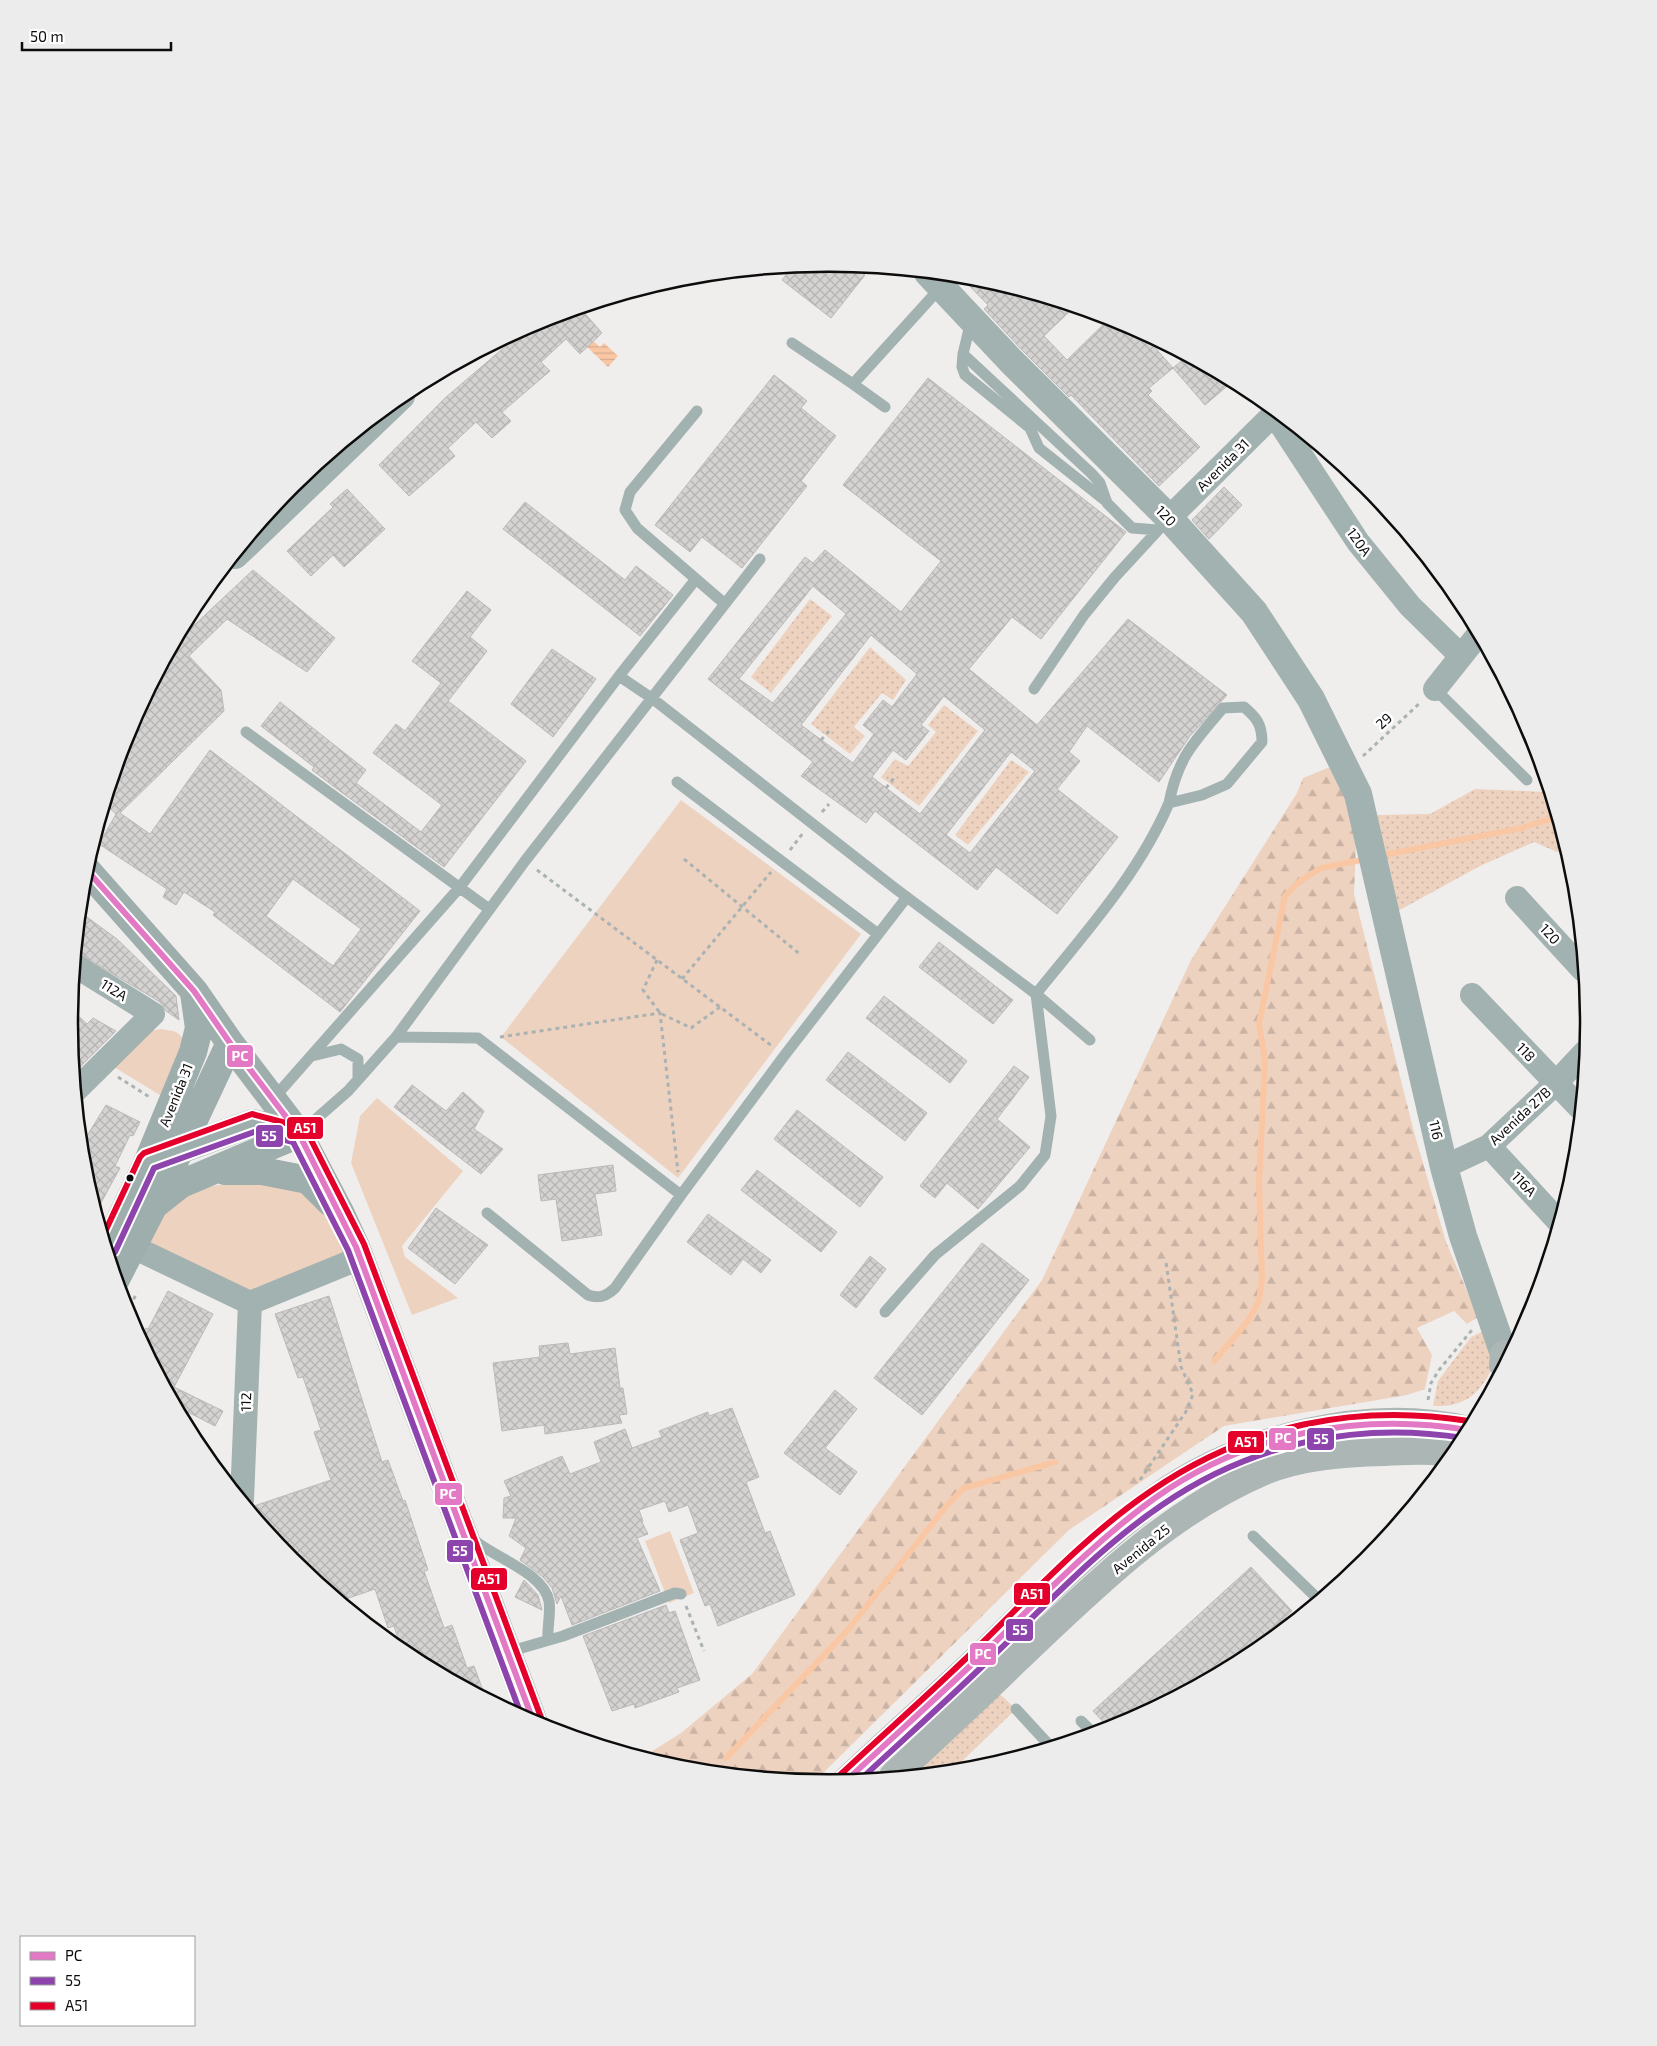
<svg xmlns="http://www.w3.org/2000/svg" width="1657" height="2046" viewBox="0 0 1657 2046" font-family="'Exo 2',sans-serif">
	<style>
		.grass { fill: url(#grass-dots) }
		.forest { fill: url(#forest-firs) }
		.park { fill: #eed2c0 }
		.water { fill: url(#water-rules) }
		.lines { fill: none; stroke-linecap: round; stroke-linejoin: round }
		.stream { stroke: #f9c7a4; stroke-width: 6 }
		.building { fill: url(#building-cross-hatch); stroke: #bbbab9; fill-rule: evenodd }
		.path { stroke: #aab2b2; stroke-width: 3; stroke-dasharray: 4 4; stroke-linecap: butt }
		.service { stroke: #a2b2b1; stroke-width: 11 }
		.minor { stroke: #a2b2b1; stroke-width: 24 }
		.tertiary { stroke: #a2b2b1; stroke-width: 28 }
		.secondary { stroke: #9eaead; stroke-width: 28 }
		.primary { stroke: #acb6b5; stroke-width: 28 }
		.bus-1-casing { stroke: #fff; stroke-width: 10 }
		.bus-2-casing { stroke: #fff; stroke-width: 10 }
		.bus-3-casing { stroke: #fff; stroke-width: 10 }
		.bus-1 { stroke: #e379c4; stroke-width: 6 }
		.bus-2 { stroke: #8e44ad; stroke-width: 6 }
		.bus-3 { stroke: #e4002b; stroke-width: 6 }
		.bus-dot { fill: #0d0c0c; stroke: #fff; stroke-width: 2 }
		.labels { text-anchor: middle; stroke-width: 5; stroke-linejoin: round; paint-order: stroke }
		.street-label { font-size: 14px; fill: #0d0c0c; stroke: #fff }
		.rim { fill: none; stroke: #0d0c0c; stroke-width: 2.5 }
		.line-badge { stroke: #fff; stroke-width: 2 }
		.badge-label { font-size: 14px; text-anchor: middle; font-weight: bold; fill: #fff }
	</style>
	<defs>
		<pattern id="grass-dots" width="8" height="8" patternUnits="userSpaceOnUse" patternTransform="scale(1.25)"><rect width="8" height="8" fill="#eed2c0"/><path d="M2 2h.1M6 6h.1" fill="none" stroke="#cbb3a4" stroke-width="1.8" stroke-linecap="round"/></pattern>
		<pattern id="forest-firs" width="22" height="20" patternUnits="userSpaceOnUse" patternTransform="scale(1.25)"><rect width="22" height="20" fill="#eed2c0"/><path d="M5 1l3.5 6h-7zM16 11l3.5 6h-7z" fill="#cbb3a4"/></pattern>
		<pattern id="water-rules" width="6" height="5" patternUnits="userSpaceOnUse" patternTransform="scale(1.25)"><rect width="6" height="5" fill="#f9c7a4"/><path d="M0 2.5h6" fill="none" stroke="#d4aa8c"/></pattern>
		<pattern id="building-cross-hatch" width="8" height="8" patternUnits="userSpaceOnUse" patternTransform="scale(1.25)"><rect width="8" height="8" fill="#d4d3d2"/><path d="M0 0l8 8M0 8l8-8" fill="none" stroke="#b5b4b3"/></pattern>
	</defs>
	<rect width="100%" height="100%" fill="#f0eeed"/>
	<!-- grass -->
	<path class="grass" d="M810 599 832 616 771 693 751 677Z
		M870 647 906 680 893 700 882 693 854 727 865 736 850 754 811 724Z
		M944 705 978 731 919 806 881 777 895 759 908 766 936 732 928 725Z
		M1011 760 1029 772 968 845 955 835Z
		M1475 789 1548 792 1566 849 1557 852 1534 842 1480 866 1398 911 1377 815 1430 814Z
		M1486 1330 1494 1364C1480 1394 1467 1407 1433 1406L1438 1381 1471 1337Z
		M990 1685 1016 1709 953 1770 893 1776Z"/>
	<!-- forest -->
	<path class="forest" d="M1335 765 1358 794 1354 894 1414 1132 1446 1242 1478 1317 1467 1324 1454 1311 1417 1328 1432 1355 1425 1389 1407 1395 1224 1426 1069 1530 815 1781 680 1768 643 1757 681 1733 752 1674 1042 1280 1191 960 1297 793 1303 778Z"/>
	<!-- park -->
	<path class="park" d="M681 800 861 934 678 1178 501 1037Z
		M160 1029C165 1030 171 1030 176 1032 197 1044 171 1081 163 1097L114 1067 147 1032Z
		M377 1098 463 1171 402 1246 405 1257 458 1298 412 1315 351 1163 360 1116Z
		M267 1182 304 1193 331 1216 344 1253 246 1292 146 1244C150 1235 154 1220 160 1212 186 1183 232 1183 267 1182Z
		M670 1531 694 1593 669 1603 645 1541Z"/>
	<!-- water -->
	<path class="water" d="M593 341 600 347 604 343 618 356 608 367 587 347Z"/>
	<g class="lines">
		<!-- stream -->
		<path class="stream" d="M1378 856 1522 828 1556 817
			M1214 1361 1248 1321 1259 1301 1262 1279 1259 1184 1265 1060 1259 1024 1285 896 1300 881 1321 868 1366 859
			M726 1758 846 1632 948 1504 964 1488 1055 1462"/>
	</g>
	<!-- building -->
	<path class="building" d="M829 263 853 266 865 275 831 318 782 280 792 267Z
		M960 276 977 278 1074 307 1044 336 1067 360 1110 318 1143 334 1173 368 1149 388 1152 391 1148 395 1200 447 1159 486 1071 395 1069 397 1021 349 984 309 988 305Z
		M580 308 602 333 580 354 566 339 541 362 550 371 502 412 511 421 492 438 476 422 448 448 455 456 409 496 379 465 445 398 521 333 519 331 538 321Z
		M1186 357 1232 382 1205 405 1173 368Z
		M774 375 807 401 801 408 836 436 801 481 807 486 742 568 702 537 690 552 655 525Z
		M928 378 1126 532 1041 639 1012 617 969 669 1037 725 1128 619 1227 695 1190 736 1159 782 1087 726 1069 752 1080 761 1057 789 1118 837 1057 914 996 867 977 890 875 811 866 823 801 776 813 762 708 679 805 557 813 563 825 550 901 612 941 561 843 485ZM813 586 846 614 773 703 739 679ZM871 635 917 674 892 707 883 700 863 725 874 734 853 763 801 725ZM944 696 985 730 920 814 872 777 893 750 906 760 929 731 921 725ZM1011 752 1035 771 970 853 946 835Z
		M1224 487 1242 505 1209 539 1192 520Z
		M347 489 385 529 344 567 333 555 311 576 287 551 333 507 330 504Z
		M525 502 625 580 636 566 673 595 640 636 503 529Z
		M253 570 335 638 307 672 227 619 189 656 221 690 224 711 120 813 150 834 210 750 420 911 340 1012 213 915 215 912 184 892 176 905 163 897 167 889 99 844 116 814 105 804 127 732 173 645ZM293 879 361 929 333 966 266 916Z
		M467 591 491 610 470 637 487 651 448 701 526 761 444 867 333 786 312 770 314 767 261 726 280 702 366 770 356 783 421 832 442 805 373 753 396 724 405 731 441 683 412 661Z
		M552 649 596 679 553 737 511 704Z
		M80 912 117 939 176 996 179 1020 166 1011 160 1002 76 952Z
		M939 942 1013 1000 993 1024 919 967Z
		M884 996 967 1061 950 1083 866 1018Z
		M70 1008 87 1024 93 1018 116 1031 74 1073 69 1023Z
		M848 1052 927 1113 905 1141 826 1080Z
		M1014 1066 1029 1077 997 1119 1030 1147 978 1209 947 1183 935 1198 920 1186Z
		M412 1085 446 1111 463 1092 484 1111 474 1129 503 1149 481 1174 394 1107Z
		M106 1105 140 1122 133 1136 130 1135 115 1166 120 1168 96 1212 83 1171 82 1155 87 1146 82 1144Z
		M797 1110 883 1177 860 1207 774 1139Z
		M613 1165 616 1191 595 1194 602 1235 562 1241 556 1199 541 1201 538 1175Z
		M757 1170 837 1232 821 1252 741 1190Z
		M436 1208 488 1245 455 1284 408 1248Z
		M708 1214 771 1260 761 1273 743 1259 731 1275 687 1242Z
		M982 1243 1029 1280 922 1415 874 1378Z
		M870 1256 886 1269 856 1308 840 1295Z
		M168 1291 213 1314 174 1387 223 1411 215 1426 176 1406 140 1339 146 1328 148 1329Z
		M329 1296 382 1462 388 1460 403 1501 405 1500 428 1570 424 1571 444 1628 452 1625 467 1668 474 1666 485 1696 402 1651 394 1626 388 1628 375 1589 340 1601 291 1560 257 1519 254 1506 331 1480 314 1432 321 1430 303 1377 298 1378 275 1314Z
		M568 1343 570 1354 615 1348 620 1388H623L627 1414 619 1415 622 1423 545 1434 544 1425 502 1431 493 1363 540 1357 539 1346Z
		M835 1390 857 1409 825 1448 857 1472 840 1495 784 1453Z
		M732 1408 759 1477 746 1482 765 1533 770 1531 795 1595 718 1626 710 1604 705 1606 680 1540 698 1533 688 1505 669 1512 665 1501 639 1510 643 1521 642 1522 648 1534 637 1538 660 1591 572 1625 561 1596 557 1604 552 1588 543 1577 520 1560 526 1548 509 1536 516 1518H503L504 1498 511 1496 504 1481 562 1456 570 1474 601 1462 594 1442 625 1429 632 1448 662 1437 659 1431 708 1412 709 1416Z
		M1251 1567 1292 1611 1235 1663 1119 1725 1109 1728 1093 1711Z
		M524 1580 538 1595 542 1610 515 1597Z
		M666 1605 669 1613 675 1611 700 1680 677 1688 679 1692 635 1708 634 1704 612 1711 583 1636Z"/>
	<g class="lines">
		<!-- path -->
		<path class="path" d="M821 740 830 730
			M1363 756 1421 702
			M886 788 894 778
			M822 812 829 804
			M790 850 803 833
			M684 859 801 955
			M537 870 772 1046
			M657 960 643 990 660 1013 691 1028 720 1007
			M682 979 771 872
			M500 1037 660 1013 678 1172
			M118 1077 151 1098
			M127 1314 137 1292
			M1428 1400 1431 1383 1439 1370 1472 1330
			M1140 1480 1187 1410 1193 1394 1181 1367 1166 1262
			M686 1606 704 1651"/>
		<!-- service -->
		<path class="service" d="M971 321 963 354 1091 473 1100 483 1107 503 1132 528 1158 530
			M792 343 853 384
			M963 354 962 367 965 375 1030 428 1039 448 1107 502
			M885 407 853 384 941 287
			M696 579 637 528 625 510 630 492 697 411
			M619 676 653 699 896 889 1036 994C1085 933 1138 875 1169 803L1202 795 1227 784 1262 742C1262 724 1256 717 1244 707L1223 708C1194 742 1178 757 1169 803
			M1034 689 1084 615 1115 577 1161 527
			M1435 689 1527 780
			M246 732 489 909
			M677 782 878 934
			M1036 994 1090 1040
			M396 1037 478 1038 681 1195 784 1056 907 897
			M312 1056 341 1049 358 1059V1080
			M273 1099 460 887 619 676 696 579 725 604
			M299 1134 348 1091 396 1037 525 861 760 559
			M487 1213 588 1295C599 1299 607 1296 615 1288L681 1195
			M885 1312 935 1255 1020 1186 1045 1155 1051 1116 1036 994
			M1253 1536 1318 1599
			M473 1539C494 1558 543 1572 549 1601 551 1613 547 1627 548 1640
			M508 1652 563 1636 675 1593 681 1594
			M1016 1709 1050 1746
			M1081 1721 1093 1733"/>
		<!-- minor -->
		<path class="minor" d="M1274 414 1358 542 1410 606 1461 656
			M1169 518 1276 412
			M1435 689 1478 635
			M1517 898 1583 970
			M74 965 153 1014 75 1091
			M1472 995 1580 1108
			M1489 1146 1558 1221
			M1444 1167 1489 1146 1556 1083 1585 1052
			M131 1246 250 1303 360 1258
			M242 1500 250 1303"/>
		<!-- tertiary -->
		<path class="tertiary" d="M928 273 1010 360 1169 518 1254 612 1311 699 1358 794 1444 1167 1463 1236 1504 1354
			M235 555 401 396"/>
		<!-- secondary -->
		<path class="secondary" d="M85 868 194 991 230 1043 299 1134 341 1214 356 1247 534 1723
			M171 1153 253 1123 299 1134
			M225 1171H262L308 1180 330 1202
			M157 1203 181 1184 299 1134
			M107 1248 148 1161 193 1052 199 1028 194 993
			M116 1279 154 1205 230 1043"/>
		<!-- primary -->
		<path class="primary" d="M1503 1365 1504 1354
			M893 1776C933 1739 974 1701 1014 1662 1089 1591 1166 1513 1262 1472 1300 1456 1344 1453 1385 1452 1407 1451 1432 1449 1453 1454
			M846 1781C893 1737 941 1694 987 1650 1041 1597 1095 1543 1156 1498 1240 1438 1367 1406 1468 1430"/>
		<!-- bus-1 casing -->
		<g class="bus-1-casing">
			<path id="bus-1" d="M85 868 194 991 230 1043 299 1134 356 1247 534 1723
				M846 1781C893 1737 941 1694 987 1650 1041 1598 1094 1542 1155 1498 1247 1433 1358 1412 1468 1430"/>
		</g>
		<!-- bus-2 casing -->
		<g class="bus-2-casing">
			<path id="bus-2" d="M115 1252 154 1168 254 1132 293 1142 348 1250 522 1717
				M860 1780C905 1738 950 1698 993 1656 1047 1604 1100 1547 1162 1505 1252 1443 1357 1421 1464 1438"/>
		</g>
		<!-- bus-3 casing -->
		<g class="bus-3-casing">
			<path id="bus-3" d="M103 1236 140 1157 144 1153 252 1114 305 1128 364 1244 542 1720
				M840 1775C887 1731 936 1688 982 1643 1036 1590 1089 1533 1151 1491 1247 1425 1356 1403 1469 1421"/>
		</g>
		<!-- bus-1 -->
		<use href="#bus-1" class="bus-1"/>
		<!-- bus-2 -->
		<use href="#bus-2" class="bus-2"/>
		<!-- bus-3 -->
		<use href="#bus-3" class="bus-3"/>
	</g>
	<!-- markers -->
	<circle class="bus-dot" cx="130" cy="1178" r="4.5"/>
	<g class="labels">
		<!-- street labels -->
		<g class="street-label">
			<text transform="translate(1223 465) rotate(-45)" y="5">Avenida 31</text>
			<text transform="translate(1166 516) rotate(46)" y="5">120</text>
			<text transform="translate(1359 542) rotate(54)" y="5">120A</text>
			<text transform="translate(1384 721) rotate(-43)" y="5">29</text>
			<text transform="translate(1550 934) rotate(47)" y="5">120</text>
			<text transform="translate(114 990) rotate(32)" y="5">112A</text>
			<text transform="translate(1526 1052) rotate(46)" y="5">118</text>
			<text transform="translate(176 1095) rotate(-68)" y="5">Avenida 31</text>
			<text transform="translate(1520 1116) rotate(-43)" y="5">Avenida 27B</text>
			<text transform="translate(1436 1130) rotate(77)" y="5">116</text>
			<text transform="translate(1524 1184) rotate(47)" y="5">116A</text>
			<text transform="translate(246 1402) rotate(-88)" y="5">112</text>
			<text transform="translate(1141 1549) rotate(-39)" y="5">Avenida 25</text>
		</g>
	</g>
	<!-- crop -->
	<path d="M0 0H1657V2046H0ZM78 1023a751 751 0 1 1 1502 0a751 751 0 1 1-1502 0Z" fill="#ececec" fill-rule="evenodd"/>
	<path class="rim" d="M78 1023a751 751 0 1 1 1502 0a751 751 0 1 1-1502 0Z"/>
	<g class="line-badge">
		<rect x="226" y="1044" width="28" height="24" rx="5" fill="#e379c4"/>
		<rect x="286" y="1116" width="38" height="24" rx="5" fill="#e4002b"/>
		<rect x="255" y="1124" width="29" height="24" rx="5" fill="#8e44ad"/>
		<rect x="1268" y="1427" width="29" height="24" rx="5" fill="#e379c4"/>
		<rect x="1306" y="1427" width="29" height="24" rx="5" fill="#8e44ad"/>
		<rect x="1227" y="1430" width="38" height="24" rx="5" fill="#e4002b"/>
		<rect x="434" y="1482" width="29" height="24" rx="5" fill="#e379c4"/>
		<rect x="446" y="1539" width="28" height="24" rx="5" fill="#8e44ad"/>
		<rect x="470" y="1567" width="38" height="24" rx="5" fill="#e4002b"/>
		<rect x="1013" y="1582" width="38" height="24" rx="5" fill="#e4002b"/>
		<rect x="1005" y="1618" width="29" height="24" rx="5" fill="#8e44ad"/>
		<rect x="969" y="1642" width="28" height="24" rx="5" fill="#e379c4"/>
	</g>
	<g class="badge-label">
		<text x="240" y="1061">PC</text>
		<text x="305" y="1133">A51</text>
		<text x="269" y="1141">55</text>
		<text x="1283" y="1443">PC</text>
		<text x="1321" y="1444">55</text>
		<text x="1246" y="1447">A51</text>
		<text x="448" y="1499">PC</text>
		<text x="460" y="1556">55</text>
		<text x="489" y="1584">A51</text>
		<text x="1032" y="1599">A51</text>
		<text x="1020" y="1635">55</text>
		<text x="983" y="1659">PC</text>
	</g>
	<!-- legend -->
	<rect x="20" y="1936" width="175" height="90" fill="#ffffff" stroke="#9e9e9e"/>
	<rect x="30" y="1952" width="25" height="8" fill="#e379c4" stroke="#9e9e9e"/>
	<text x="65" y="1961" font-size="15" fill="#0d0c0c">PC</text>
	<rect x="30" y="1977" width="25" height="8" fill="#8e44ad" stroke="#9e9e9e"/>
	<text x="65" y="1986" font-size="15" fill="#0d0c0c">55</text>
	<rect x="30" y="2002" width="25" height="8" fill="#e4002b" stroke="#9e9e9e"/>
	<text x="65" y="2011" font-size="15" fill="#0d0c0c">A51</text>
	<!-- scale -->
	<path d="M22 42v8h149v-8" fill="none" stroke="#0d0c0c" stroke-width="2.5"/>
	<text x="30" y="42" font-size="15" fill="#0d0c0c" stroke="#ffffff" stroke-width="4" paint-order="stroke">50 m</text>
</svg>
